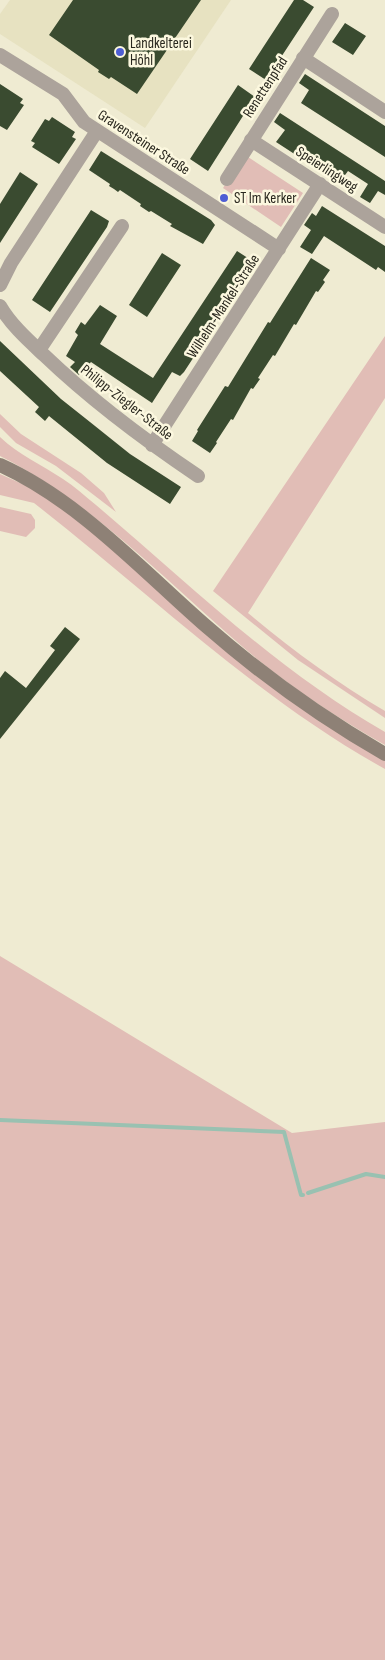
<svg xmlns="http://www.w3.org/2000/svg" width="385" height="1660" viewBox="0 0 385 1660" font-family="'Sofia Sans Condensed',sans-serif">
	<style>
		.built { fill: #e7e2c1 }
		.green { fill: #e1bdb6 }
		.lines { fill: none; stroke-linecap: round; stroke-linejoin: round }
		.stream { stroke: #99c1b1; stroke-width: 4 }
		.building { fill: #3a4b30 }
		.minor { stroke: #aca39b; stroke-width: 14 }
		.secondary { stroke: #8e8176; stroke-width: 14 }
		.poi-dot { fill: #4e5ed4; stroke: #fcf8df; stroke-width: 2 }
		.labels { text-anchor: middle; stroke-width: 5; stroke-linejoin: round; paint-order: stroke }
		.poi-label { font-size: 15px; fill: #29271e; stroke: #fcf8df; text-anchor: start }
		.street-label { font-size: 15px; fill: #29271e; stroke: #fcf8df }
	</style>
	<rect width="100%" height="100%" fill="#efebd2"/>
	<!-- built -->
	<path class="built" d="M10 0H231L145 128 0 34V14Z"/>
	<!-- green -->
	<path class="green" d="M245 155 303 193 281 227 223 188Z
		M385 336V398L248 613C291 649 337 683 385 711V718L298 660 213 591Z
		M0 414 21 434 81 473 104 493 116 512 56 466 16 443 0 427Z
		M0 437C19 455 42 465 63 479 74 486 85 496 96 505 189 584 278 671 385 732V745C336 717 287 685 244 648 166 581 93 503 0 456Z
		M0 474 29 487 71 514 385 760V769C257 698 149 593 34 503L0 495Z
		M0 507 31 514 35 520V528L26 537 0 531Z
		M0 956 292 1133 385 1122V1660H0Z"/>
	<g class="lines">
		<!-- stream -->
		<path class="stream" d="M0 1120 284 1132 301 1195H303
			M308 1193 366 1174 385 1177"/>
	</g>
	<!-- building -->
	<path class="building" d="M73 0H201L137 94 111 77 109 79 98 72 99 70 49 35Z
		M294 0H303L314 7 266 80 249 69Z
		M345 23 366 36 353 55 332 42Z
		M305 74 385 126V157L301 103 309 90 299 83Z
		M0 84 23 99 20 103 24 105 7 130 0 126Z
		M238 85 255 97 208 171 190 159Z
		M280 113 385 181V195L378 191 370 203 360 197 368 184 348 171 339 183 276 142 285 130 274 122Z
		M52 117 75 132 72 137 76 139 59 164 32 147 35 143 31 141 45 119 49 121Z
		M101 151 211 220 215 225 203 244 170 226 172 224 151 211 149 212 140 206 141 204 120 190 118 192 114 189 109 186 110 184 89 170Z
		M20 172 38 184 0 243V204Z
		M322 206 385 246V272L378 267 376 270 324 236 312 254 300 247 311 230 304 225 312 213 316 216Z
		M91 210 109 221 107 227 50 312 32 300Z
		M237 251 254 262 252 268 184 372 180 376 172 372 152 403 91 362 79 375 70 367 75 362 66 356 78 335 75 332 81 322 85 325 100 305 117 316 100 344 153 378Z
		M162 253 181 265 147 317 129 305Z
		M311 258 330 270 323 280 325 282 318 292 316 291 296 325 294 324 275 356 273 355 258 378 260 379 253 389 251 388 233 420 231 419 216 442 217 443 210 453 192 441 198 431 197 430 225 386 228 387 268 322 270 323Z
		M0 341 61 399 90 422 130 454 181 487 170 504 107 463 49 416 45 421 35 412 39 407 0 371Z
		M65 627 80 639 0 739V678L5 671 26 688 55 650 50 646Z"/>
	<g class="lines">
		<!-- minor -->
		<path class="minor" d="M0 55 63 94 84 122 279 249
			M303 58 385 112
			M251 140 385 227
			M227 179 332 14
			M0 285 11 263 97 131
			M0 306C11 325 28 340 44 355 91 400 143 439 198 476
			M39 350 122 226
			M152 445 320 184"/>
		<!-- secondary -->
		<path class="secondary" d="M0 465C78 500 143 571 206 626 261 674 322 718 385 754"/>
	</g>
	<!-- markers -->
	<g class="poi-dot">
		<circle cx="120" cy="52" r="5"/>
		<circle cx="224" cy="198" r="5"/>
	</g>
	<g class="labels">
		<!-- poi labels -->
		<g class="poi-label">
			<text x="130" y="48">Landkelterei<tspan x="130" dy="17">Höhl</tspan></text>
			<text x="234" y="203">ST Im Kerker</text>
		</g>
		<!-- street labels -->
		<g class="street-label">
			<text transform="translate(265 87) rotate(-57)" y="5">Renettenpfad</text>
			<text transform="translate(144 142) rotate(33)" y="5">Gravensteiner Straße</text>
			<text transform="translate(327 169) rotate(33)" y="5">Speierlingweg</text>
			<text transform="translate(223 306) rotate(-57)" y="5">Wilhelm-Mankel-Straße</text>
			<text transform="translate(127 402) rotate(38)" y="5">Philipp-Ziegler-Straße</text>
		</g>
	</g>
</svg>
